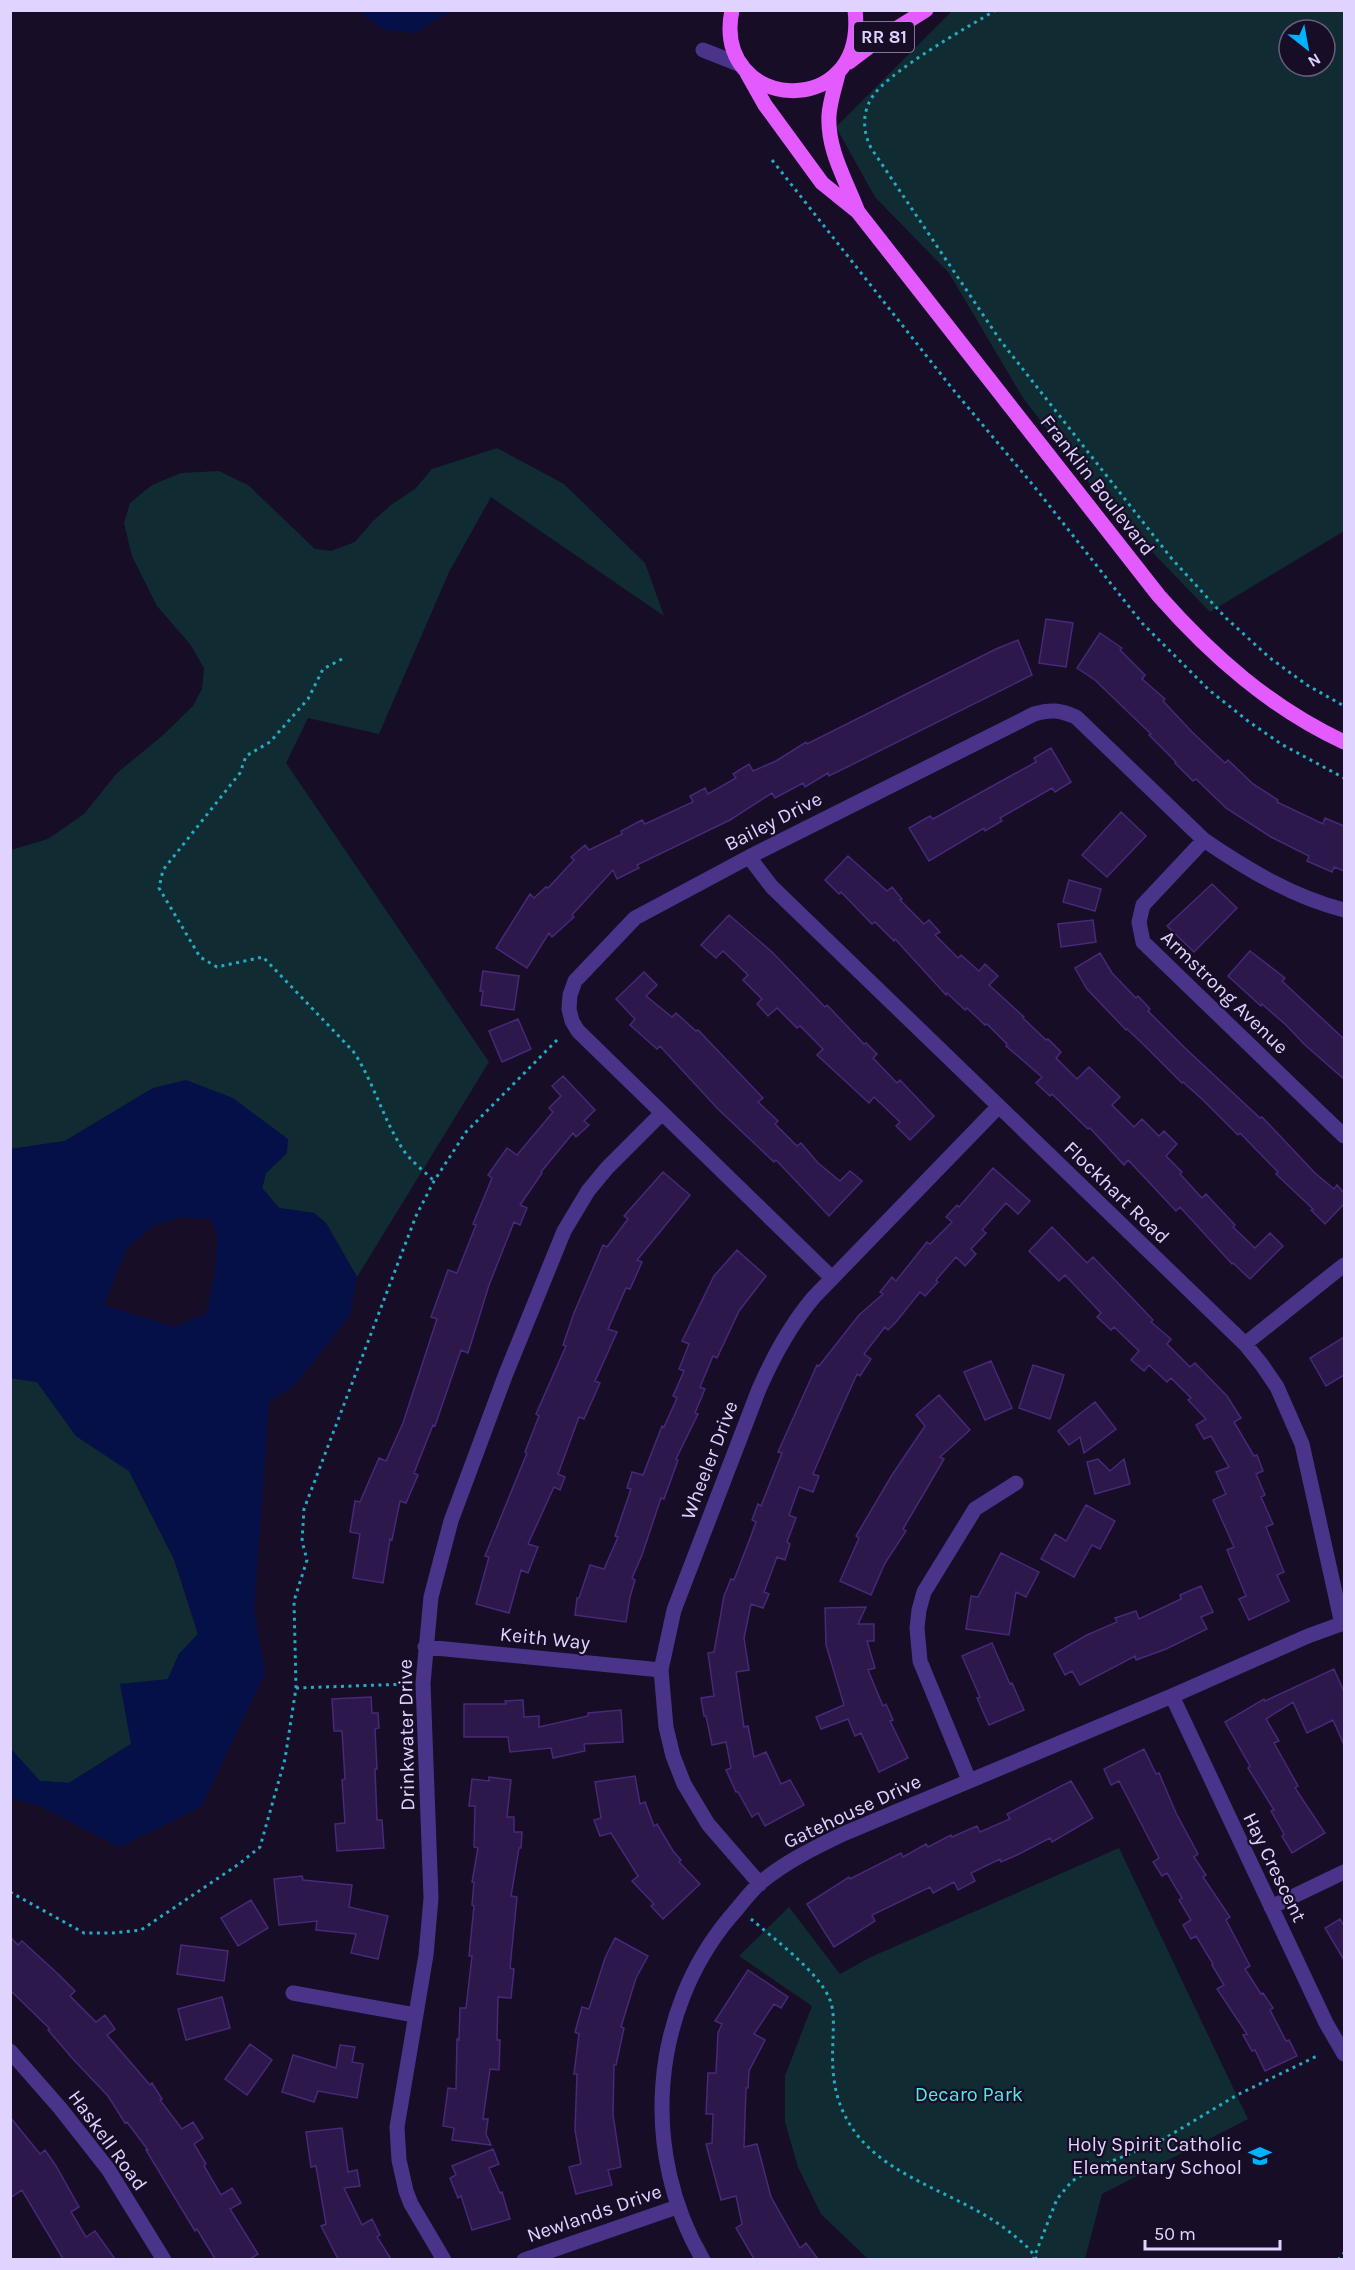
<svg xmlns="http://www.w3.org/2000/svg" width="1355" height="2270" viewBox="0 0 1355 2270" font-family="Karla,sans-serif">
	<style>
		.green { fill: #102c32; fill-rule: evenodd }
		.water { fill: #061048; fill-rule: evenodd }
		.building { fill: #2c184a; stroke: #482878; stroke-width: 1.5 }
		.lines { fill: none; stroke-linecap: round; stroke-linejoin: round }
		.path { stroke: #25abc2; stroke-width: 3; stroke-dasharray: 3 4.5; stroke-linecap: butt }
		.minor { stroke: #49348a; stroke-width: 15 }
		.major { stroke: #e35aff; stroke-width: 15 }
		.labels { text-anchor: middle; stroke-width: 4.5; stroke-linejoin: round; paint-order: stroke }
		.shield { fill: #170d27; stroke: #a498be; stroke-width: 1.5 }
		.shield-label { font-size: 18px; font-weight: bold; fill: #e1d3ff }
		.street-label { font-size: 20px; fill: #e1d3ff; stroke: #170d27 }
		.park-label { font-size: 20px; fill: #55e9e3; stroke: #170d27 }
		.poi-label { font-size: 20px; fill: #e1d3ff; stroke: #170d27; text-anchor: end }
	</style>
	<rect width="100%" height="100%" fill="#170d27"/>
	<!-- green -->
	<path class="green" d="M952 11H1344V531L1210 612 1102 500 1023 398 949 273 875 197 836 127ZM1289 30H1325V66H1289Z
		M497 448 564 484 645 563 664 616 491 497 449 572 379 734 308 718 286 763 489 1062 357 1277 326 1223 314 1213 279 1208 262 1188 266 1173 287 1153 153 1088 65 1141 11 1149V850L48 839 84 814 117 773 162 736 193 706 202 689 204 668 190 644 157 606 132 556 124 523 130 503 152 485 181 473 219 471 248 485 315 549 331 551 355 542 372 522 391 505 415 489 432 469Z
		M10 1378 37 1382 76 1436 129 1471 174 1559 198 1634 179 1654 168 1679 131 1744 69 1783 40 1781 11 1749Z
		M1119 1848 1248 2119 1102 2194 1085 2259H868L821 2214 798 2167 785 2122V2076L812 2006 739 1956 789 1907 840 1974 871 1957Z"/>
	<!-- water -->
	<path class="water" d="M358 11H451L414 33 383 29Z
		M186 1080 233 1098 288 1139 287 1153 266 1173 262 1188 279 1208 314 1213 326 1223 357 1277 350 1315 295 1385 269 1401 254 1611 265 1673 201 1807 119 1847 40 1806 11 1798V1749L40 1781 69 1783 131 1744 120 1684 168 1679 179 1654 198 1634 174 1559 129 1471 76 1436 37 1382 11 1378V1149L65 1141 153 1088ZM180 1217 211 1219 218 1239 214 1278 206 1314 174 1327 104 1305 127 1248 153 1226Z"/>
	<!-- building -->
	<path class="building" d="M1046 619 1073 623 1066 667 1039 663Z
		M1100 633 1122 648 1120 650 1145 675 1142 679 1165 699 1163 701 1192 732 1225 763 1228 760 1253 784 1278 800 1277 802 1323 824 1325 818 1344 826V871L1334 867 1332 872 1307 861 1309 856 1271 837 1226 808 1196 779 1193 781 1175 763 1176 762 1149 735 1151 734 1095 680 1077 668Z
		M1018 640 1032 675 829 776 828 773 805 787 803 783 775 798 772 793 730 820 637 865 639 868 617 879 613 870 572 915 574 917 552 937 549 933 527 968 496 948 530 894 534 898 546 887 548 888 574 860 571 857 585 845 589 850 622 834 621 831 642 820 645 824 693 802 690 796 705 788 708 794 736 778 733 774 749 764 753 771 776 761 806 742 807 744 996 649Z
		M1051 748 1071 782 1055 792 1052 788 1000 818 1002 821 985 831 984 828 929 861 909 828 930 816 933 819 1007 778 1036 762 1034 758Z
		M1121 812 1146 836 1107 877 1082 855Z
		M848 856 887 891 892 887 902 899 900 900 924 924 929 920 940 932 935 935 958 958 961 955 979 971 985 964 998 976 989 985 1024 1017 1023 1018 1046 1040 1048 1039 1061 1052 1056 1058 1077 1079 1089 1067 1120 1097 1112 1105 1134 1127 1142 1119 1159 1136 1164 1131 1177 1144 1166 1156 1182 1172 1180 1174 1202 1198 1206 1194 1235 1225 1233 1227 1255 1248 1270 1233 1283 1246 1250 1279 1233 1263 1232 1264 1180 1207 1176 1211 1128 1160 1124 1165 1090 1128 1088 1129 1052 1094 1050 1096 1036 1083 1042 1077 1006 1046 1007 1044 987 1024 985 1025 967 1008 965 1010 947 993 946 995 895 939 894 941 875 922 872 924 841 892 839 894 825 880Z
		M1069 880 1101 889 1095 911 1063 902Z
		M1212 884 1237 908 1194 952 1167 926Z
		M729 915 772 952 825 1007 827 1005 864 1044 866 1043 877 1054 873 1058 897 1083 900 1080 934 1116 910 1140 896 1126 900 1122 874 1097 869 1103 817 1055 823 1049 800 1026 797 1028 777 1008 768 1016 757 1004 762 999 743 980 748 975 723 951 716 958 701 945Z
		M1093 920 1096 942 1061 947 1058 924Z
		M1250 951 1285 978 1282 981 1344 1039V1079L1304 1044 1286 1025 1262 1004 1261 1006 1228 976Z
		M1100 953 1112 973 1136 998 1138 996 1150 1009 1148 1011 1185 1048 1260 1118 1262 1117 1315 1173 1334 1189 1337 1185 1344 1193V1204L1325 1224 1311 1210 1313 1209 1276 1174 1278 1172 1240 1133 1238 1135 1203 1100 1183 1082 1182 1083 1145 1046 1127 1029 1126 1030 1087 989 1075 968Z
		M483 971 519 976 514 1010 481 1005 483 991H480Z
		M644 972 657 985 646 996 672 1017 676 1013 696 1031 698 1030 763 1098 758 1102 778 1121 775 1124 797 1146 801 1143 818 1163 840 1181 850 1171 862 1181 829 1216 776 1160 774 1162 718 1109 660 1046 657 1049 630 1025 635 1019 616 999Z
		M518 1019 531 1049 502 1062 489 1031Z
		M563 1076 595 1110 584 1121 589 1125 576 1137 573 1133 541 1172 542 1173 520 1205 527 1208 520 1225 514 1222 489 1285 468 1353 461 1350 435 1426 433 1425 414 1473 418 1475 406 1503 400 1501 392 1540 390 1539 383 1583 353 1578 360 1534 350 1532 355 1501 360 1502 379 1458 386 1461 403 1423 437 1319 431 1317 448 1270 457 1273 476 1225 473 1224 492 1178 488 1175 507 1148 517 1155 553 1112 549 1108 561 1096 552 1086Z
		M993 1168 1030 1201 1018 1214 1006 1203 982 1230 986 1233 971 1249 976 1254 965 1266 956 1257 936 1280 938 1282 925 1296 920 1292 896 1322 888 1330 885 1327 864 1354 871 1359 860 1376 857 1374 834 1425 813 1474 819 1476 813 1492 799 1487 789 1515 796 1518 787 1542 790 1544 785 1560 777 1557 764 1592 769 1594 763 1608 751 1604 744 1638 749 1670 736 1672 744 1727 748 1726 754 1757 766 1752 781 1784 790 1780 804 1805 765 1826 758 1813 752 1817 738 1792H736L726 1770 731 1768 726 1742 712 1745 706 1716H704L701 1698 714 1696 708 1653 714 1652 724 1596 731 1579 734 1580 749 1541 756 1522 752 1520 758 1504 761 1506 782 1453 778 1452 817 1365 819 1366 859 1315 883 1294 880 1292 892 1277 896 1281 927 1242 930 1244 952 1222 946 1217 957 1205 959 1207Z
		M663 1172 690 1195 637 1260 642 1262 630 1289 626 1288 608 1329 617 1332 595 1381 600 1383 584 1419 579 1417 558 1474 565 1477 560 1490 554 1487 528 1544 538 1547 528 1573 521 1570 509 1613 476 1604 489 1557 485 1556 527 1453 525 1452 539 1416 536 1414 566 1346 563 1345 574 1313 603 1245 607 1247 628 1219 624 1216Z
		M1052 1227 1087 1263 1093 1257 1153 1320 1151 1322 1171 1339 1167 1344 1190 1367 1195 1363 1227 1396 1241 1418 1234 1422 1254 1456 1257 1455 1263 1471 1256 1474 1265 1495 1261 1497 1273 1524 1266 1527 1284 1572 1277 1575 1289 1601 1249 1620 1239 1599 1246 1596 1227 1550 1234 1547 1213 1500 1226 1494 1216 1472 1229 1467 1211 1436 1204 1439 1196 1425 1206 1419 1188 1400 1191 1398 1171 1378 1167 1382 1149 1365 1144 1371 1131 1360 1139 1351 1114 1327 1111 1330 1097 1317 1101 1313 1065 1275 1059 1281 1029 1251Z
		M737 1250 766 1276 739 1311 717 1358 713 1356 700 1387 705 1389 695 1413 698 1414 676 1459 678 1460 664 1499 661 1498 642 1555 632 1578 635 1580 630 1597 626 1622 575 1615 577 1598H579L590 1565 604 1569 618 1537 615 1536 631 1489 627 1488 632 1472 643 1475 662 1426 664 1427 677 1398 673 1396 684 1371 679 1369 689 1344 682 1341 714 1276Z
		M1344 1337V1375L1326 1386 1310 1358Z
		M991 1361 1012 1408 985 1420 964 1372Z
		M1033 1365 1064 1375 1050 1419 1019 1408Z
		M939 1395 970 1430 940 1457 944 1459 903 1529 906 1531 885 1563 871 1595 840 1581 859 1538 856 1536 892 1475 925 1426 916 1415Z
		M1095 1402 1116 1429 1084 1453 1080 1437 1069 1445 1058 1431Z
		M1098 1459 1110 1471 1124 1459 1130 1484 1095 1494 1087 1462Z
		M1086 1505 1115 1521 1100 1549 1092 1545 1074 1577 1041 1559 1055 1534 1066 1541Z
		M1001 1553 1039 1572 1026 1597 1016 1592 1009 1635 966 1629 971 1596 978 1597Z
		M1201 1586 1213 1612 1201 1617 1207 1629 1166 1649 1136 1660 1135 1656 1080 1685 1072 1671 1065 1675 1054 1654 1087 1635 1117 1622 1115 1618 1136 1611 1139 1619 1181 1599 1180 1595Z
		M866 1607 858 1624H874V1641H867L875 1668 868 1670 883 1706 886 1704 893 1720 890 1721 908 1758 879 1772 861 1733 855 1736 848 1719 821 1729 816 1717 844 1705 826 1645 825 1608Z
		M992 1643 1010 1684 1012 1683 1024 1710 989 1725 977 1698 980 1697 962 1656Z
		M1334 1669 1344 1692V1745L1333 1720 1307 1733 1293 1702 1266 1719 1279 1741 1274 1743 1298 1786 1295 1788 1325 1833 1292 1853 1282 1836 1284 1834 1271 1811 1274 1810 1248 1768 1250 1766 1225 1722 1264 1699 1265 1701Z
		M371 1697 372 1713H378L379 1728 375 1729 377 1769H375L377 1820H382L384 1848 337 1851 335 1824 345 1823 342 1780 345 1779 342 1731H334L332 1699Z
		M523 1700 524 1717 539 1716V1727L588 1716V1713L621 1710 623 1742 584 1744 585 1751 553 1758 551 1748 510 1752 508 1737H464V1704H506L505 1701Z
		M1144 1749 1156 1774 1159 1773 1176 1813 1198 1854 1194 1857 1206 1875 1203 1877 1230 1917 1226 1920 1250 1966 1245 1969 1261 1994 1263 1993 1273 2008 1270 2010 1286 2041 1289 2040 1297 2056 1265 2071 1255 2050 1252 2051 1243 2035 1247 2034 1217 1989 1224 1985 1212 1965 1213 1964 1196 1936 1191 1939 1183 1925 1191 1920 1179 1900 1182 1898 1167 1873 1162 1876 1153 1862 1159 1858 1119 1781 1111 1785 1104 1769Z
		M635 1776 640 1804 645 1802 654 1826 657 1824 673 1851 681 1860 679 1862 700 1884 663 1919 651 1906 654 1904 632 1881 638 1876 611 1833 600 1836 594 1820 601 1818 595 1782Z
		M489 1777 511 1780 507 1817H514V1832H522L521 1848H519L511 1896 517 1897 510 1968 514 1969 511 1998 498 1997 497 2040H500L499 2070 490 2069 483 2119H488L486 2134 491 2145 452 2140 454 2128 443 2126 448 2088 456 2089 457 2039 459 2040 460 2008H466L472 1956H469L474 1906 472 1905 474 1882H472L478 1848 474 1847 475 1806H469L472 1779 489 1781Z
		M1071 1781 1093 1818 1052 1842 1050 1838 1017 1855 1001 1862 1000 1859 971 1873 975 1881 958 1890 954 1882 933 1893 930 1887 872 1915 875 1921 834 1947 807 1904 849 1877 850 1879 901 1853 903 1857 926 1844 928 1847 951 1835 952 1837 977 1826 980 1832 1010 1819 1007 1814Z
		M302 1876 303 1880 352 1885 349 1907 388 1916 378 1959 351 1953 356 1934 316 1930 317 1921 279 1925 274 1879Z
		M251 1900 268 1928 238 1946 221 1918Z
		M1340 1919 1344 1926V1960L1325 1928Z
		M10 1937 18 1945 22 1941 58 1974 75 1991 70 1996 96 2022 105 2015 115 2029 107 2035 150 2085 152 2083 162 2099 160 2100 182 2129 193 2122 203 2138 194 2144 206 2164 204 2166 221 2195 232 2188 241 2203 230 2209 258 2254 250 2259H215L197 2229 195 2231 146 2150H148L127 2122 125 2123 108 2096 73 2059 48 2030 50 2029 10 1990Z
		M615 1938 648 1956 636 1978 621 2027 624 2028 616 2065H614L613 2115 621 2167 608 2170 612 2185 576 2194 569 2167 581 2164 575 2130 577 2074H574L579 2034 575 2032 582 2007 589 2009 605 1958Z
		M181 1945 228 1951 224 1981 177 1974Z
		M748 1970 788 1997 781 2008 774 2004 754 2034 765 2040 749 2071 748 2088H746L744 2147 757 2144 771 2197 800 2248 806 2243 818 2259H754L736 2228 742 2224 736 2196 721 2200 706 2144 712 2143 713 2114H706L708 2073H716L718 2033 722 2024 715 2021Z
		M222 1997 230 2028 186 2040 178 2009Z
		M250 2044 272 2060 247 2095 225 2079Z
		M340 2045 355 2047 352 2062 363 2064 357 2098 318 2091 314 2102 282 2092 293 2055 336 2068Z
		M10 2117 40 2154 45 2150 56 2166 79 2207 71 2212 86 2237 95 2231 115 2259H63L22 2190 10 2198Z
		M342 2128 348 2172 357 2170 360 2186 344 2188 362 2225 372 2219 380 2235 377 2237 391 2259H338L321 2226 326 2224 316 2166 311 2167 306 2132Z
		M493 2149 499 2164 489 2168 500 2193 502 2192 510 2219 472 2230 461 2196 458 2198 450 2178 456 2175 452 2166Z"/>
	<g class="lines">
		<!-- path -->
		<path class="path" d="M996 10C968 27 885 73 871 99 862 114 863 132 871 148L1000 340 1172 559 1226 618 1270 658 1307 685 1344 706
			M772 160 951 387 1033 485 1142 623 1209 690 1248 721 1281 744 1344 778
			M342 659 323 669 308 699 270 742 246 756 240 773 163 870 159 888 200 957 217 967 263 957 353 1051C374 1082 383 1120 404 1151 412 1162 424 1171 434 1181
			M296 1688 408 1684
			M10 1892 84 1933H112L141 1930 239 1864 260 1847 285 1759 296 1688 294 1601 307 1560 302 1541 304 1509 416 1216 434 1181 466 1132 559 1038
			M751 1919C774 1939 819 1972 830 2000 835 2013 833 2028 833 2041 831 2077 835 2107 858 2136 895 2182 965 2195 1012 2234 1021 2241 1031 2249 1037 2260
			M1033 2260 1057 2199 1072 2181 1092 2169 1157 2143 1237 2095 1319 2055
			M1338 2260 1344 2253"/>
		<!-- minor -->
		<path class="minor" d="M703 50 741 65
			M1204 840 1143 905 1139 922 1143 942 1344 1136
			M749 857 772 887 1245 1344 1262 1365 1277 1387 1302 1444 1342 1624
			M832 1278 578 1031 572 1021 569 1009 570 995 575 981 635 918 749 857 1034 714C1051 709 1060 710 1076 717L1204 840C1248 870 1293 897 1344 910
			M1245 1344 1344 1265
			M425 1647 661 1670
			M1172 1696 1326 2023 1344 2054
			M969 1780 920 1661 917 1628 919 1610 924 1592 975 1509 1016 1483
			M760 1884 708 1824 684 1784 673 1756 666 1727 661 1670 674 1610 759 1389C774 1355 790 1325 814 1297L998 1107
			M1271 1907 1344 1872
			M293 1993 415 2015
			M10 2051 60 2108 108 2169 164 2260
			M444 2260 411 2204 406 2191 399 2160 397 2127 426 1955 431 1898 423 1683 431 1597 451 1521 505 1376 564 1231 588 1191 607 1168 662 1113
			M524 2260 677 2207
			M703 2260C640 2152 650 2013 730 1917 740 1906 749 1893 760 1883 785 1862 814 1848 843 1834L1172 1696 1308 1636 1344 1623"/>
		<!-- major -->
		<path class="major" d="M732 10C711 112 868 123 855 10
			M849 62 878 40 926 10
			M747 73 765 105 822 183 858 212 1159 596C1212 656 1271 708 1344 742
			M838 74C835 87 830 101 829 115 827 150 846 180 858 212"/>
	</g>
	<!-- icons -->
	<defs>
		<g id="school-bare" transform="scale(1.8)"><path d="M0-5L7-2L0 1L-7-2ZM-4 1L0 2.5L4 1V4Q0 6-4 4Z" fill="#00b1fe" stroke="#170d27" stroke-width="2.5" paint-order="stroke"/></g>
	</defs>
	<g fill-rule="evenodd">
		<use href="#school-bare" x="1260" y="2156"/>
	</g>
	<g class="labels">
		<!-- shield labels -->
		<rect class="shield" x="854" y="22" width="60" height="30" rx="4.5"/>
		<g class="shield-label">
			<text x="884" y="43">RR 81</text>
		</g>
		<!-- street labels -->
		<g class="street-label">
			<text transform="translate(1098 485) rotate(52)" y="7">Franklin Boulevard</text>
			<text transform="translate(773 821) rotate(-27)" y="7">Bailey Drive</text>
			<text transform="translate(1225 992) rotate(44)" y="7">Armstrong Avenue</text>
			<text transform="translate(1117 1192) rotate(44)" y="7">Flockhart Road</text>
			<text transform="translate(709 1460) rotate(-69)" y="7">Wheeler Drive</text>
			<text transform="translate(545 1638) rotate(6)" y="7">Keith Way</text>
			<text transform="translate(406 1735) rotate(-91)" y="7">Drinkwater Drive</text>
			<text transform="translate(852 1811) rotate(-25)" y="7">Gatehouse Drive</text>
			<text transform="translate(1275 1867) rotate(64)" y="7">Hay Crescent</text>
			<text transform="translate(108 2140) rotate(54)" y="7">Haskell Road</text>
			<text transform="translate(594 2213) rotate(-19)" y="7">Newlands Drive</text>
		</g>
		<!-- park labels -->
		<g class="park-label">
			<text x="969" y="2101">Decaro Park</text>
		</g>
		<!-- poi labels -->
		<g class="poi-label">
			<text x="1242" y="2151">Holy Spirit Catholic<tspan x="1242" dy="23">Elementary School</tspan></text>
		</g>
	</g>
	<!-- border -->
	<rect width="1355" height="2270" fill="none" stroke="#e1d3ff" stroke-width="24"/>
	<!-- north arrow -->
	<g transform="translate(1307 48) rotate(149)"><circle r="28" fill="#170d27" stroke="#685c7d" stroke-width="1.5"/>
	<path d="M0-4.5L10 22L0 15L-10 22Z" fill="#00b1fe"/>
	<text y="-9" font-size="16" font-weight="bold" text-anchor="middle" fill="#e1d3ff">N</text>
	</g>
	<!-- scale -->
	<path d="M1145 2240v9h135v-9" fill="none" stroke="#e1d3ff" stroke-width="3"/>
	<text x="1154" y="2240" font-size="18" fill="#e1d3ff" stroke="#170d27" stroke-width="4.5" paint-order="stroke">50 m</text>
</svg>
